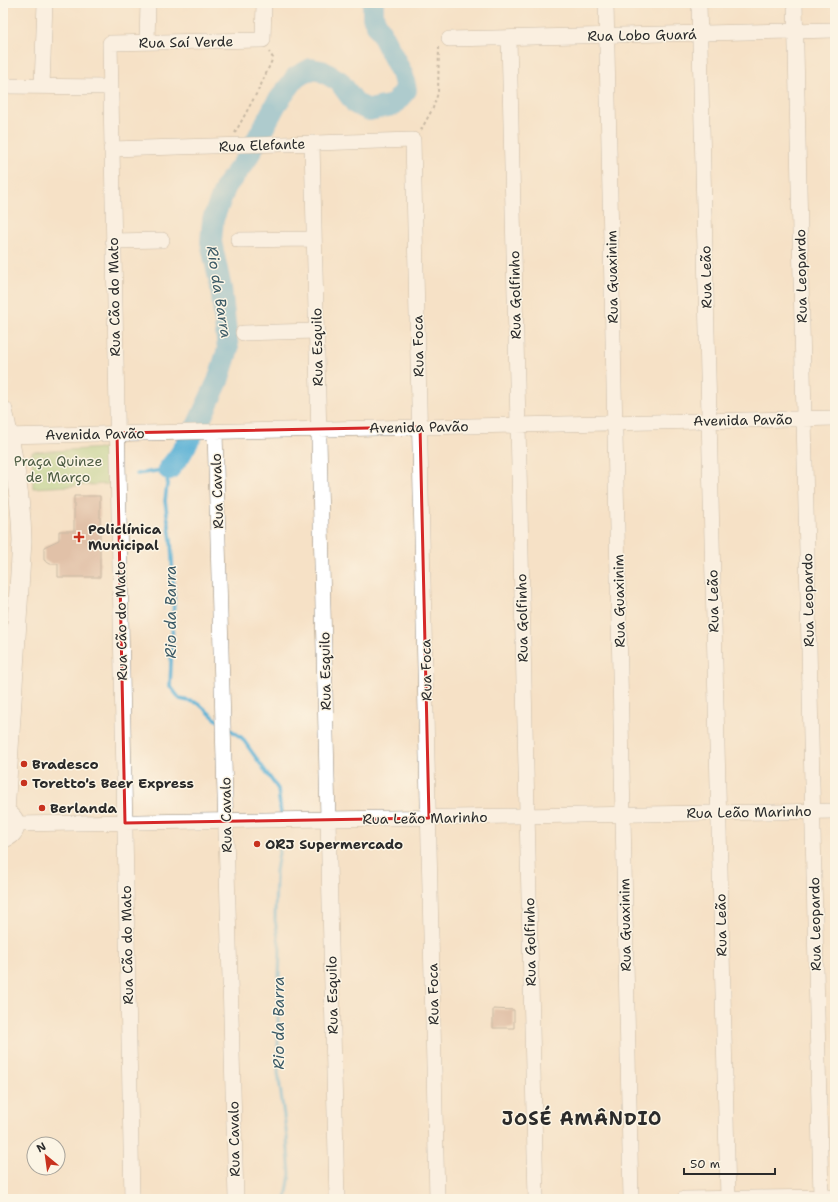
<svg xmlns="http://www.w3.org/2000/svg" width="838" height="1202" viewBox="0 0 838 1202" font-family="'Shantell Sans',sans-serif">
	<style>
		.green { fill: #a0d07e; stroke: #667e54 }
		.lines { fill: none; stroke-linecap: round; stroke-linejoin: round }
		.stream { stroke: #58b0d5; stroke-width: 3.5 }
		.river { stroke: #58b0d5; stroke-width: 22 }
		.building { fill: #c89a84 }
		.minor-casing { stroke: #908678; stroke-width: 16 }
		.major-casing { stroke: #908678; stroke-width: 20 }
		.path { stroke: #908678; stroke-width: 2; stroke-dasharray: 3 3; stroke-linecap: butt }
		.minor { stroke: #fff; stroke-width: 15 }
		.major { stroke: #fff; stroke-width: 19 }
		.marked { fill: none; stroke: #d62828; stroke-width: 3; stroke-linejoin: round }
		.poi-dot { fill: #c8321e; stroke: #fcf5e5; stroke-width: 1.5 }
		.labels { text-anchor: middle; stroke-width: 3; stroke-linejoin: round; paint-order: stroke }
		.street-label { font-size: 14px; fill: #2b2b2b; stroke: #fcf5e5 }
		.park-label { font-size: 14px; fill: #4e5d44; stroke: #fcf5e5 }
		.poi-label { font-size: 14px; font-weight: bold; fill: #2b2b2b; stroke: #fcf5e5; text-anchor: start }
		.water-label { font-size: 15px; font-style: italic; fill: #3b5a66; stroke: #fcf5e5 }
		.district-label { font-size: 18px; font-weight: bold; letter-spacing: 1px; fill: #2b2b2b; stroke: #fcf5e5 }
	</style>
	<rect width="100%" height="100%" fill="#fcf5e5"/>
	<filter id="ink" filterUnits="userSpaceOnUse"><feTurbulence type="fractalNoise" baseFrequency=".025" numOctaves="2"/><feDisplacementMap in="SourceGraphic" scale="8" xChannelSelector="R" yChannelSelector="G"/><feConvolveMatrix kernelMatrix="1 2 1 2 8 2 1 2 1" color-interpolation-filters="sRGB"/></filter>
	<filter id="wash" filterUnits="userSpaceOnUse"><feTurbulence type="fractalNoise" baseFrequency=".012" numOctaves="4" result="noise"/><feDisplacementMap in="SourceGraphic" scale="16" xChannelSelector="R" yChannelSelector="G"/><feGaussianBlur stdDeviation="0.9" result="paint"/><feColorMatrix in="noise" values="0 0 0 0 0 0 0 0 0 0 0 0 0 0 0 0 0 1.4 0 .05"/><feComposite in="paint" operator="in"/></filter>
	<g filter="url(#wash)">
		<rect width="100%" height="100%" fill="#f6e1c6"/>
		<!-- green -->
		<path class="green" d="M107 448 109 484 33 488 32 452Z"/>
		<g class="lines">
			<!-- stream -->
			<path class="stream" d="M137 474 169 469 165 501 171 540 174 597 170 686 180 699 198 703 218 721
				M228 728 242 738 278 789 281 814
				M280 847 276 871 275 920 280 949 278 1008V1072L287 1138 290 1174 286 1199"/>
			<!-- river -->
			<path class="river" d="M169 469 180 455 198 424 218 381 228 349 221 288 211 242 213 219 226 186 246 160 276 104 296 77 311 69 322 71 339 81 356 104 369 110 393 105 406 90 403 76 373 17V3"/>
		</g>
		<g id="blocks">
			<!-- building -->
			<path class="building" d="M74 496H100V577H58V564H50L44 560V547L59 540V531H74Z
				M493 1009 514 1010V1028H493Z"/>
		</g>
	</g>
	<g filter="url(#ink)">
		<use href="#blocks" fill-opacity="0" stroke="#908678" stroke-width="1"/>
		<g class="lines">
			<!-- minor casing -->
			<g class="minor-casing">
				<path id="minor" d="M606 3 631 1199
					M699 3 728 1199
					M795 3 821 1197
					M509 38 536 1199
					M449 39 835 30
					M147 42 148 3
					M3 86 110 87
					M42 86 45 3
					M312 143 337 1199
					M111 149 413 140 437 1199
					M238 240 314 239
					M113 241 162 240
					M243 333 317 331
					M215 431 236 1199
					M3 436 835 418
					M15 824 835 811
					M132 1199 110 43 263 40 264 3
					M684 1199 835 1197"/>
			</g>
			<!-- major casing -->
			<g class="major-casing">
				<path id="major" d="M3 410C13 455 21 494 22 541L5 813
					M3 813C19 815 19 835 3 838"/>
			</g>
			<!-- path -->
			<path class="path" d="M421 130 433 108 438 93 439 47
				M235 133 260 87 273 58 269 52"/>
			<!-- minor -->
			<use href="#minor" class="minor"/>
			<!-- major -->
			<use href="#major" class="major"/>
		</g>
	</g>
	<!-- marked area -->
	<path d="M0 0H838V1202H0ZM420 427 429 818 125 823 117 433Z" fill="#f6e1c6" fill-opacity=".55" fill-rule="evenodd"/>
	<path class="marked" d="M420 427 429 818 125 823 117 433Z"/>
	<!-- markers -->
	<g class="poi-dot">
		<path d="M77 531h4v4h4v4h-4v4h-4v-4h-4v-4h4z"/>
		<circle cx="24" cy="764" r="4"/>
		<circle cx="24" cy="783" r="4"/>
		<circle cx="42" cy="808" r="4"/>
		<circle cx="257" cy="844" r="4"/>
	</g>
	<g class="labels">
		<!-- street labels -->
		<g class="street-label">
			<text transform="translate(642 35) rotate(-1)" y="5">Rua Lobo Guará</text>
			<text transform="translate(186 42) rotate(-1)" y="5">Rua Saí Verde</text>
			<text transform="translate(262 145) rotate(-2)" y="5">Rua Elefante</text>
			<text transform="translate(801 276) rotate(-91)" y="5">Rua Leopardo</text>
			<text transform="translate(612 277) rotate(-91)" y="5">Rua Guaxinim</text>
			<text transform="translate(706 277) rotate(-91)" y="5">Rua Leão</text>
			<text transform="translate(515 295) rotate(-91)" y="5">Rua Golfinho</text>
			<text transform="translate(114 297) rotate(-91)" y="5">Rua Cão do Mato</text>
			<text transform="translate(418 346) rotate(-91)" y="5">Rua Foca</text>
			<text transform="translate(317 347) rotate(-91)" y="5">Rua Esquilo</text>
			<text transform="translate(743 420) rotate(-1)" y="5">Avenida Pavão</text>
			<text transform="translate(419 427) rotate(-1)" y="5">Avenida Pavão</text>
			<text transform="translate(95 434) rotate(-1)" y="5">Avenida Pavão</text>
			<text transform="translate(217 491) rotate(-92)" y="5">Rua Cavalo</text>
			<text transform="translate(808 600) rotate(-91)" y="5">Rua Leopardo</text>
			<text transform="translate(619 601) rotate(-91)" y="5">Rua Guaxinim</text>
			<text transform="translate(713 601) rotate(-91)" y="5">Rua Leão</text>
			<text transform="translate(522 618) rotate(-91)" y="5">Rua Golfinho</text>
			<text transform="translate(121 621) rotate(-91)" y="5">Rua Cão do Mato</text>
			<text transform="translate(426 670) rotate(-91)" y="5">Rua Foca</text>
			<text transform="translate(325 671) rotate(-91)" y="5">Rua Esquilo</text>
			<text transform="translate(749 812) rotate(-1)" y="5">Rua Leão Marinho</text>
			<text transform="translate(226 815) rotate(-91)" y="5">Rua Cavalo</text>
			<text transform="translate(425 818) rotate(-1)" y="5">Rua Leão Marinho</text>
			<text transform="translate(815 924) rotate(-91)" y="5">Rua Leopardo</text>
			<text transform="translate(625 925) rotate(-91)" y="5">Rua Guaxinim</text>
			<text transform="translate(721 925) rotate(-91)" y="5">Rua Leão</text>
			<text transform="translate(530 942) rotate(-91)" y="5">Rua Golfinho</text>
			<text transform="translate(127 945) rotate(-91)" y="5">Rua Cão do Mato</text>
			<text transform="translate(433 994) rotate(-91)" y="5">Rua Foca</text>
			<text transform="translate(332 995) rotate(-91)" y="5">Rua Esquilo</text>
			<text transform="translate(234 1139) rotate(-91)" y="5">Rua Cavalo</text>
		</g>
		<!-- park labels -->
		<g class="park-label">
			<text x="58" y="466">Praça Quinze<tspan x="58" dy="16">de Março</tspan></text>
		</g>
		<!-- poi labels -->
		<g class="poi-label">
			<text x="88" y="534">Policlínica<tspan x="88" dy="16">Municipal</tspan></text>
			<text x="32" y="769">Bradesco</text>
			<text x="32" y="788">Toretto's Beer Express</text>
			<text x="50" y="813">Berlanda</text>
			<text x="265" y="849">ORJ Supermercado</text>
		</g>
		<!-- water labels -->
		<g class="water-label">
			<text transform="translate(219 292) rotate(81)" y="5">Rio da Barra</text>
			<text transform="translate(171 612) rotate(-90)" y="5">Rio da Barra</text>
			<text transform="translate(279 1023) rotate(-90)" y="5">Rio da Barra</text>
		</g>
		<!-- district labels -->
		<g class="district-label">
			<text x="582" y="1125">JOSÉ AMÂNDIO</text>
		</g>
	</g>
	<!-- margin -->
	<rect width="838" height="1202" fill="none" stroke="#fcf5e5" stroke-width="16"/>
	<!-- north arrow -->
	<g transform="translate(46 1156) rotate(331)"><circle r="19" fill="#fcf5e5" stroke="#a8a49b"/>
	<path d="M0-3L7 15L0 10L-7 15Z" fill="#c8321e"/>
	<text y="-6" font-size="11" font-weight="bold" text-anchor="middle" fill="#2b2b2b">N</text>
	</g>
	<!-- scale -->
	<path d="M684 1168v6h91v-6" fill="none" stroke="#2b2b2b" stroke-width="2"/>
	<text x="690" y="1168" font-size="12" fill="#2b2b2b" stroke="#fcf5e5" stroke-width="3" paint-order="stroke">50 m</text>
</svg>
